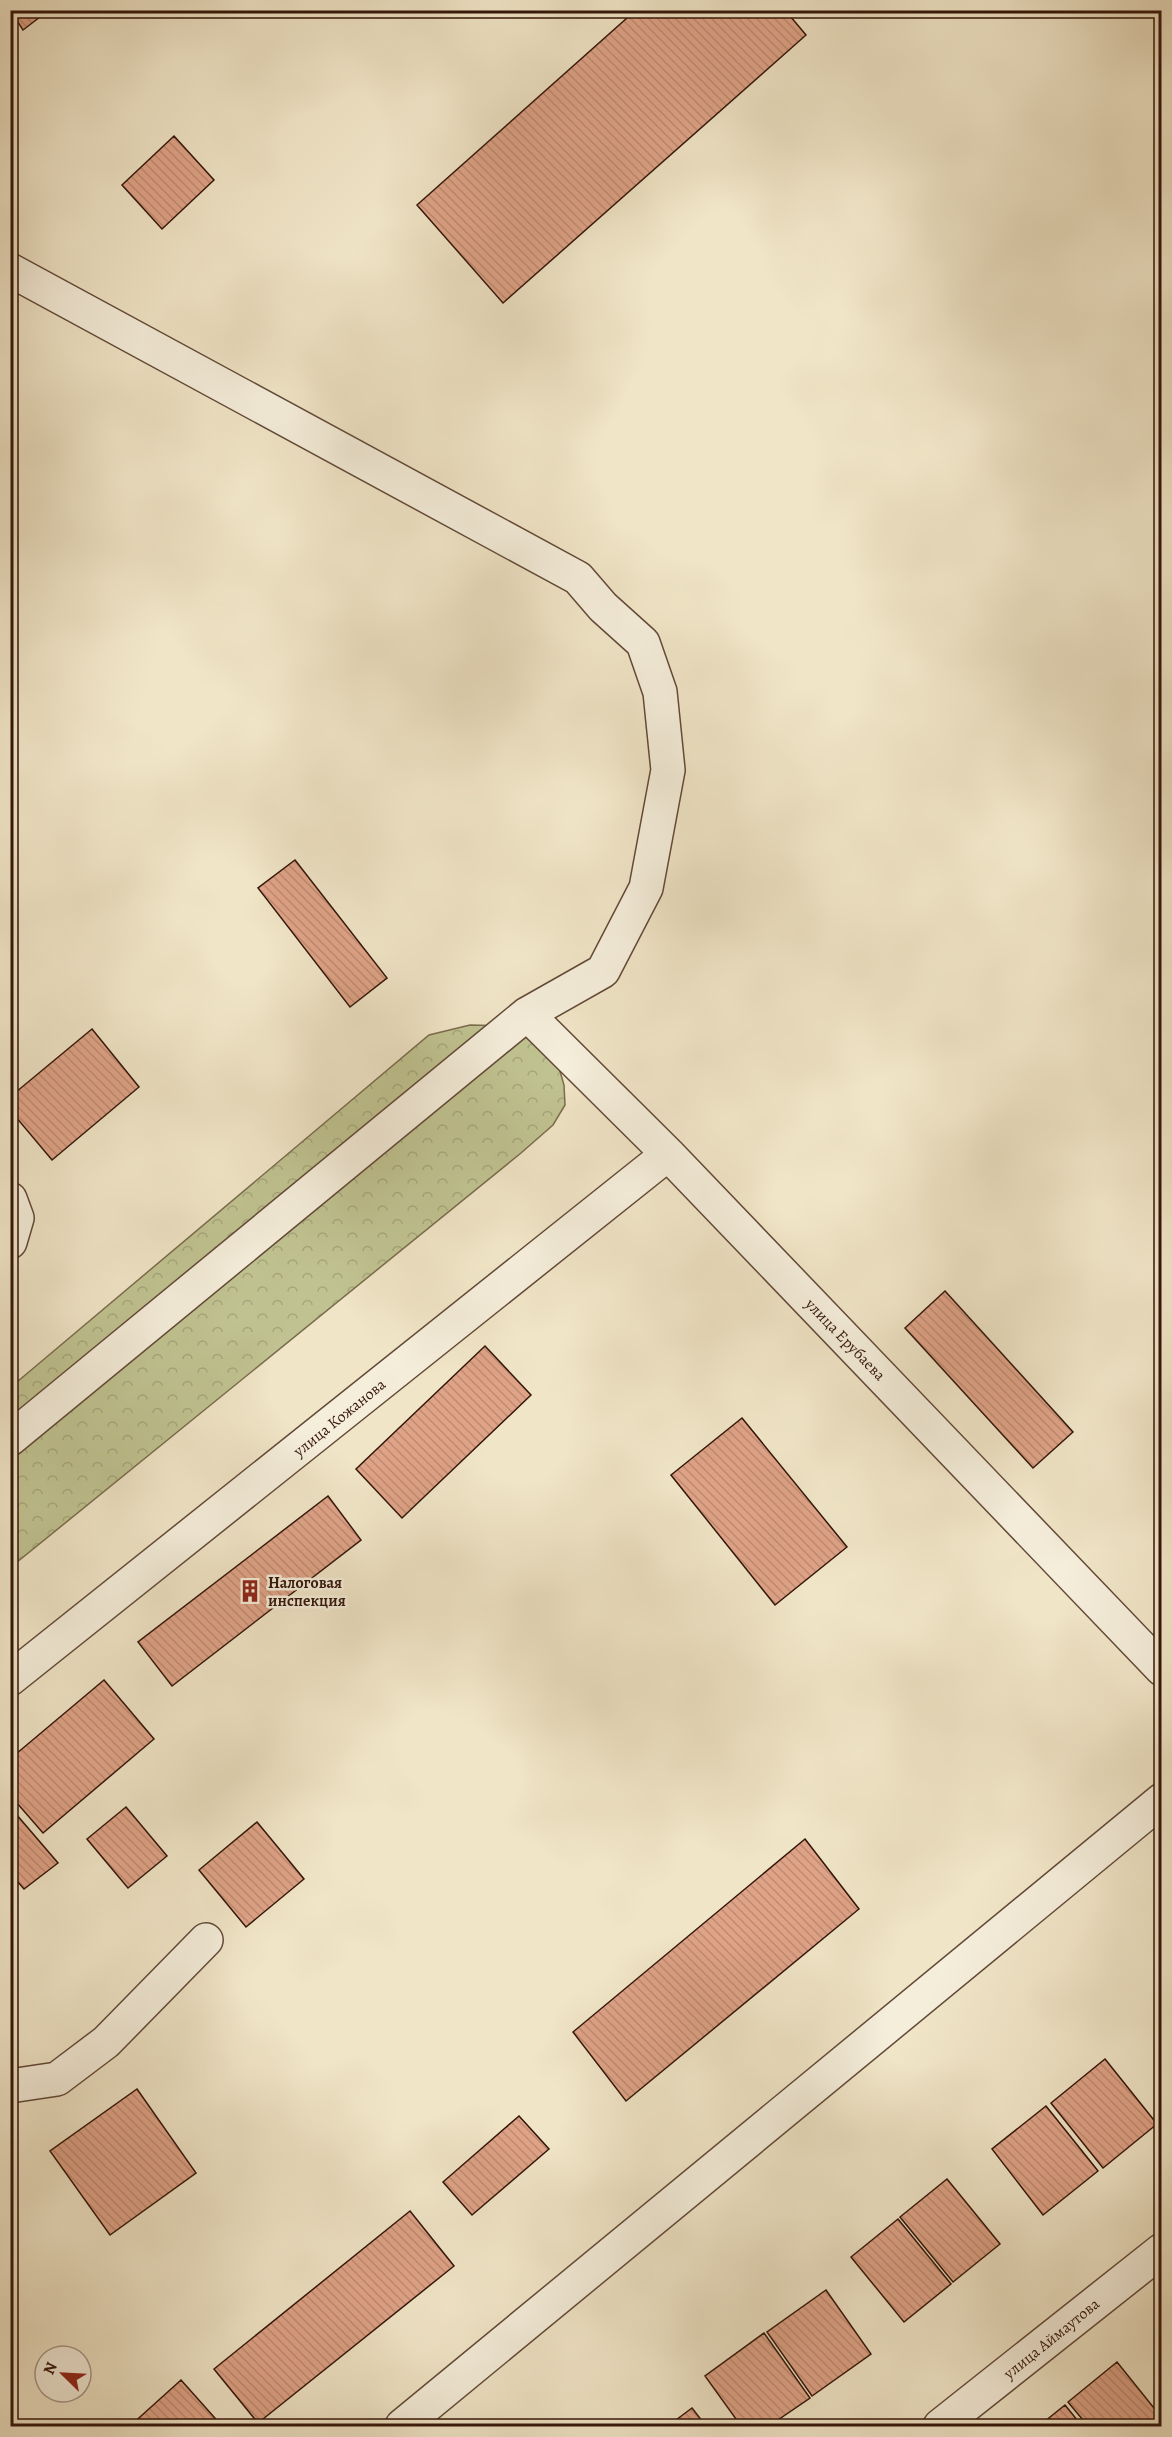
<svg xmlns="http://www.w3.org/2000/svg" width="1172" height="2437" viewBox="0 0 1172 2437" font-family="Alegreya,serif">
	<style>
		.forest { fill: url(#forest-crowns); stroke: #7a6c4d; stroke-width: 1.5 }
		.building { fill: url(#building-back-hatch); stroke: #331509; stroke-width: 1.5 }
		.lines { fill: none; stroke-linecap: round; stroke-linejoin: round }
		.minor-casing { stroke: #624938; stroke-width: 36 }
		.minor { stroke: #f5eedb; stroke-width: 33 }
		.labels { text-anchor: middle; stroke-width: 5; stroke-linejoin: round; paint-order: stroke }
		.street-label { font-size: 16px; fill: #331509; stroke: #f5eedb }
		.poi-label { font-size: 16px; font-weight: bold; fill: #331509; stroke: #f5eedb; text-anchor: start }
	</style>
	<defs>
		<pattern id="forest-crowns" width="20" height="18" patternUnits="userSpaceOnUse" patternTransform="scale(1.5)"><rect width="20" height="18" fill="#c0c391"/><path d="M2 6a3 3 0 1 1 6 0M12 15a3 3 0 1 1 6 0" fill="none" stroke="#a5a77c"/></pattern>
		<pattern id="building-back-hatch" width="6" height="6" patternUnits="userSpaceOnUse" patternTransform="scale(1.5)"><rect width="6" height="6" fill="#dfa387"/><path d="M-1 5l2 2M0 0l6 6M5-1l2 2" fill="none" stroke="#c08b73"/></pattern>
	</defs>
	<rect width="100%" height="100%" fill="#f0e5c7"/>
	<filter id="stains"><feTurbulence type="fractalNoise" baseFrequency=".00333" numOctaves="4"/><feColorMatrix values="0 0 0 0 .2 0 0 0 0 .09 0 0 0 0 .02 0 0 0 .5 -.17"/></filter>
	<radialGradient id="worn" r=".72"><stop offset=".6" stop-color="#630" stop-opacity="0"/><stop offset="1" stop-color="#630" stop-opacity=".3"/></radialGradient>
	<!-- forest -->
	<path class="forest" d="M470 1025 513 1026 558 1064 564 1085 565 1105 553 1125 521 1153 11 1567V1387L429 1035Z"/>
	<!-- building -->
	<path class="building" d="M10 10H49L23 30Z
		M636 10H785L806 35 503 303 417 205Z
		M174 136 214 180 162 229 122 185Z
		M295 860 387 978 350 1007 258 888Z
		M92 1029 139 1087 52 1160 10 1110V1097Z
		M945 1291 1073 1432 1033 1468 905 1328Z
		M485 1346 531 1395 402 1518 356 1469Z
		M742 1418 847 1547 775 1605 671 1475Z
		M328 1496 361 1540 172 1686 138 1642Z
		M104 1680 154 1739 43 1833 10 1795V1759Z
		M10 1807 58 1863 24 1889 10 1873Z
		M126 1807 167 1856 128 1888 87 1839Z
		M257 1822 304 1879 246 1927 199 1870Z
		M805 1839 859 1909 626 2101 573 2032Z
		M1105 2059 1157 2124 1103 2168 1051 2103Z
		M137 2089 196 2173 110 2235 50 2151Z
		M1046 2106 1098 2171 1043 2215 992 2149Z
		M519 2116 549 2149 472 2215 443 2182Z
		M947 2179 1000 2244 953 2282 900 2217Z
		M410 2211 454 2266 258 2423 214 2369Z
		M898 2219 951 2284 904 2322 851 2257Z
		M826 2290 871 2354 812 2396 767 2332Z
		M1162 2332V2344L1156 2337Z
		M764 2333 810 2398 769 2426H741L705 2376Z
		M1117 2362 1162 2418V2426H1088L1068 2402Z
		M181 2380 222 2426H130Z
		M1065 2405 1082 2426H1039Z
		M692 2408 706 2426H668Z"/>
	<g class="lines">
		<!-- minor casing -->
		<g class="minor-casing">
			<path id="minor" d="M10 270 578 578 603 607 643 643 660 692 668 770 646 888 603 971 527 1014 10 1439
				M527 1014 668 1154 1162 1669
				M10 1199 17 1218 10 1242
				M10 1679 668 1154
				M10 2086 57 2079 106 2042 206 1940
				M402 2426 1162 1800
				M940 2426 1162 2250"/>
		</g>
		<!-- minor -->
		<use href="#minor" class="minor"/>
	</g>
	<!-- icons -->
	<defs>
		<g id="building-bare" transform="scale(1.8)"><path d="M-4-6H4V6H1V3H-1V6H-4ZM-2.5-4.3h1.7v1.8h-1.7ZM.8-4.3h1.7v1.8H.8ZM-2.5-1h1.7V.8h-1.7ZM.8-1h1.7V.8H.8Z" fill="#8f2418" stroke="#f5eedb" stroke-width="2.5" paint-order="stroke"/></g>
	</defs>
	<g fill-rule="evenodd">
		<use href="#building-bare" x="250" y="1591"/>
	</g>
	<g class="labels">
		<!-- street labels -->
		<g class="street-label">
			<text transform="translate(846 1339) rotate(46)" y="6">улица Ерубаева</text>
			<text transform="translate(339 1417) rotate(-39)" y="6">улица Кожанова</text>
			<text transform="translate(1051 2338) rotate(-39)" y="6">улица Аймаутова</text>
		</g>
		<!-- poi labels -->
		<g class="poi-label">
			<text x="268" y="1588">Налоговая<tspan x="268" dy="18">инспекция</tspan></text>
		</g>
	</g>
	<!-- margin -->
	<rect width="1172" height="2437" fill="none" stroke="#f0e5c7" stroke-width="36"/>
	<rect x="12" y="12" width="1148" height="2413" fill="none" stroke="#331509" stroke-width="3"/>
	<rect x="18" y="18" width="1136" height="2401" fill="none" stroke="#331509" stroke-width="1.5"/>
	<!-- north arrow -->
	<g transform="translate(63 2374) rotate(294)"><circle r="28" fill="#f5eedb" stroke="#a79787" stroke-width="1.5"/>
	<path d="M0-4.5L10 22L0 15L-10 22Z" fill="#8f2418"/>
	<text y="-9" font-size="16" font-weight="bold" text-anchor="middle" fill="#331509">N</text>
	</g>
	<rect width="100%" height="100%" filter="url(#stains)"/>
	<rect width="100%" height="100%" fill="url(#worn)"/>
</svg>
